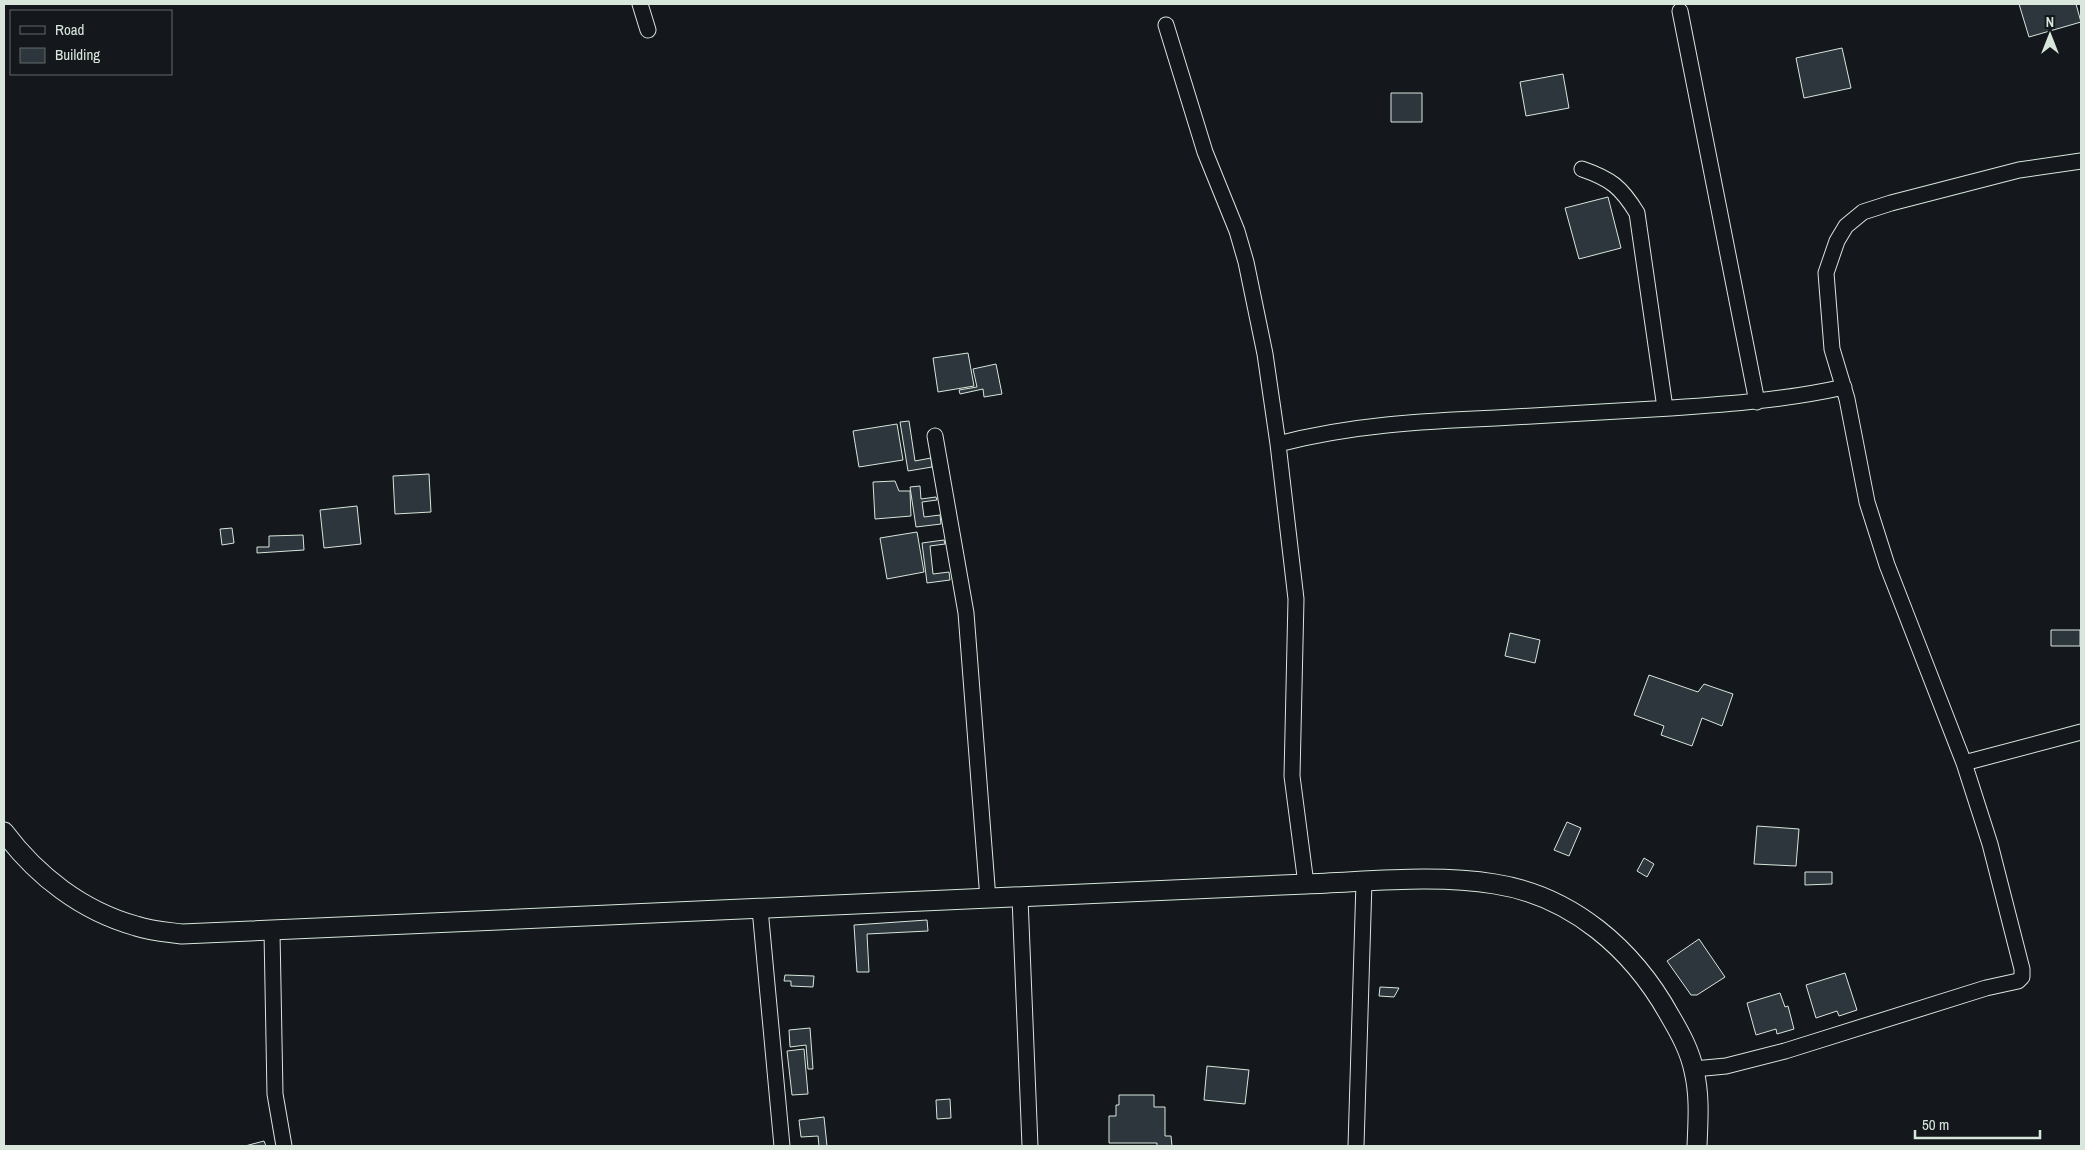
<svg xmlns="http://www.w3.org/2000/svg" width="2085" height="1150" viewBox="0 0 2085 1150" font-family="'Archivo Narrow',sans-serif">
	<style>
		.building { fill: #2c363c; stroke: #d8e6dc }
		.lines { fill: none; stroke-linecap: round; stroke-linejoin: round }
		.minor-casing { stroke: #d8e6dc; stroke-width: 17 }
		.tertiary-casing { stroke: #d8e6dc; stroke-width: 21 }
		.minor { stroke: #14181c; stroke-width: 15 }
		.tertiary { stroke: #14181c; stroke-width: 19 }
	</style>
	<rect width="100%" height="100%" fill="#14181c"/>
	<!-- building -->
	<path class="building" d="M2019 4H2076L2081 22 2029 37Z
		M1842 48 1851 88 1804 98 1796 58Z
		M1563 74 1569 108 1526 116 1520 82Z
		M1391 93H1422V122H1391Z
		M1608 197 1621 248 1579 259 1565 208Z
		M968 353 974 386 938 392 933 358Z
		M996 364 1002 394 984 397 983 389 960 394 959 390 977 387 973 369Z
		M909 421 915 461 931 458 932 467 908 471 900 422Z
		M897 424 903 460 859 467 853 431Z
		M429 474 431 512 395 514 393 476Z
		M895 481 899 491H910L911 516 875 519 873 482Z
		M920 486 921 499 936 497 937 500 922 502 924 517 940 515 941 524 916 527 910 487Z
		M357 506 361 544 324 548 320 510Z
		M232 528 234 543 222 545 220 529Z
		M917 532 924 572 887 579 880 538Z
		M303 535 304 550 257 553V547H269V536Z
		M944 540 945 544 930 546 933 574 949 572 950 580 927 583 922 543Z
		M2051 630H2080V646H2051Z
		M1510 633 1540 640 1535 663 1505 656Z
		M1649 675 1698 692 1704 684 1733 694 1722 726 1702 718 1692 746 1661 735 1664 726 1634 715Z
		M1567 822 1581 828 1569 856 1554 850Z
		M1757 826 1799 829 1796 866 1754 864Z
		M1644 858 1654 864 1647 877 1637 871Z
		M1805 872H1832V884L1805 885Z
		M927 920 928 931 867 934 869 972H857L854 925Z
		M1699 939 1725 977 1697 995H1691L1667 961Z
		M1845 973 1857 1010 1839 1016 1837 1011 1816 1018 1806 985Z
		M785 975 814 976 813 987 791 986V981H784Z
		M1380 987 1399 988 1394 997 1379 996Z
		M1780 993 1785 1007 1788 1006 1794 1029 1777 1034 1776 1029 1756 1035 1747 1003Z
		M810 1028 813 1069H808L806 1045 790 1047 789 1030Z
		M804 1049 808 1094 792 1095 787 1051Z
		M1207 1066 1249 1070 1245 1104 1204 1100Z
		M1119 1095H1154V1107H1165V1136H1171L1172 1146H1157V1143H1109V1116H1116V1105H1119Z
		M950 1099 951 1118 937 1119 936 1100Z
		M824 1117 827 1146H819L818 1136 801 1137 799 1120Z
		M264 1141 266 1146H245Z"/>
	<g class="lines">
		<!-- minor casing -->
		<g class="minor-casing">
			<path id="minor" d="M640 4 648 30
				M1680 11 1757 402
				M1166 25 1205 152 1237 231 1246 262 1265 354 1278 444
				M1582 169C1611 179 1621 187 1637 213L1665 408
				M935 436 966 613 988 899
				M1964 763 1887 565 1867 502 1847 399 1832 349 1826 273 1837 241 1846 226 1863 212 1891 203 2019 170 2081 161
				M1306 884 1292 776 1296 599 1278 444C1350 425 1423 421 1496 418 1554 415 1613 411 1671 408 1729 404 1786 400 1844 387
				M1020 898 1030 1146
				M760 909 782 1146
				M272 932 275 1094 284 1146
				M1694 1069 1726 1066 1785 1051 1986 988 2018 981 2022 977V969L1990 844 1964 763 2081 732
				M1356 1146 1364 882"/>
		</g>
		<!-- tertiary casing -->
		<g class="tertiary-casing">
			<path id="tertiary" d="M4 832C37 876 82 911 136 926 151 931 167 932 182 934L1306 884C1367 882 1433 874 1495 884 1572 896 1633 949 1670 1016 1680 1033 1690 1051 1694 1071 1700 1096 1698 1121 1697 1146"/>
		</g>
		<!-- minor -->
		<use href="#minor" class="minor"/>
		<!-- tertiary -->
		<use href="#tertiary" class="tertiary"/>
	</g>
	<!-- border -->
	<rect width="2085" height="1150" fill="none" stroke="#d8e6dc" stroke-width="10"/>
	<!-- legend -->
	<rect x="10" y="10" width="162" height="65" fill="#14181c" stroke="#626a69"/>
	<rect x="20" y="26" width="25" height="8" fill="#14181c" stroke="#626a69"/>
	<text x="55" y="35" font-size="15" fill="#d8e6dc">Road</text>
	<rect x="20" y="48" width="25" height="15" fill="#2c363c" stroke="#626a69"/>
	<text x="55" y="60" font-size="15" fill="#d8e6dc">Building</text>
	<!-- north arrow -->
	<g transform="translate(2050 35)" stroke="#14181c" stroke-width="4" paint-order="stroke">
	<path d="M0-4L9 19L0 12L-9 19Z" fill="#d8e6dc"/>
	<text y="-8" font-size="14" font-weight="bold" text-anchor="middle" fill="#d8e6dc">N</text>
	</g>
	<!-- scale -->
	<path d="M1915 1130v8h125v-8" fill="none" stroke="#d8e6dc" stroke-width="2.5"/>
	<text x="1922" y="1130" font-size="15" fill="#d8e6dc" stroke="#14181c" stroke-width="4" paint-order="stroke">50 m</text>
</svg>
